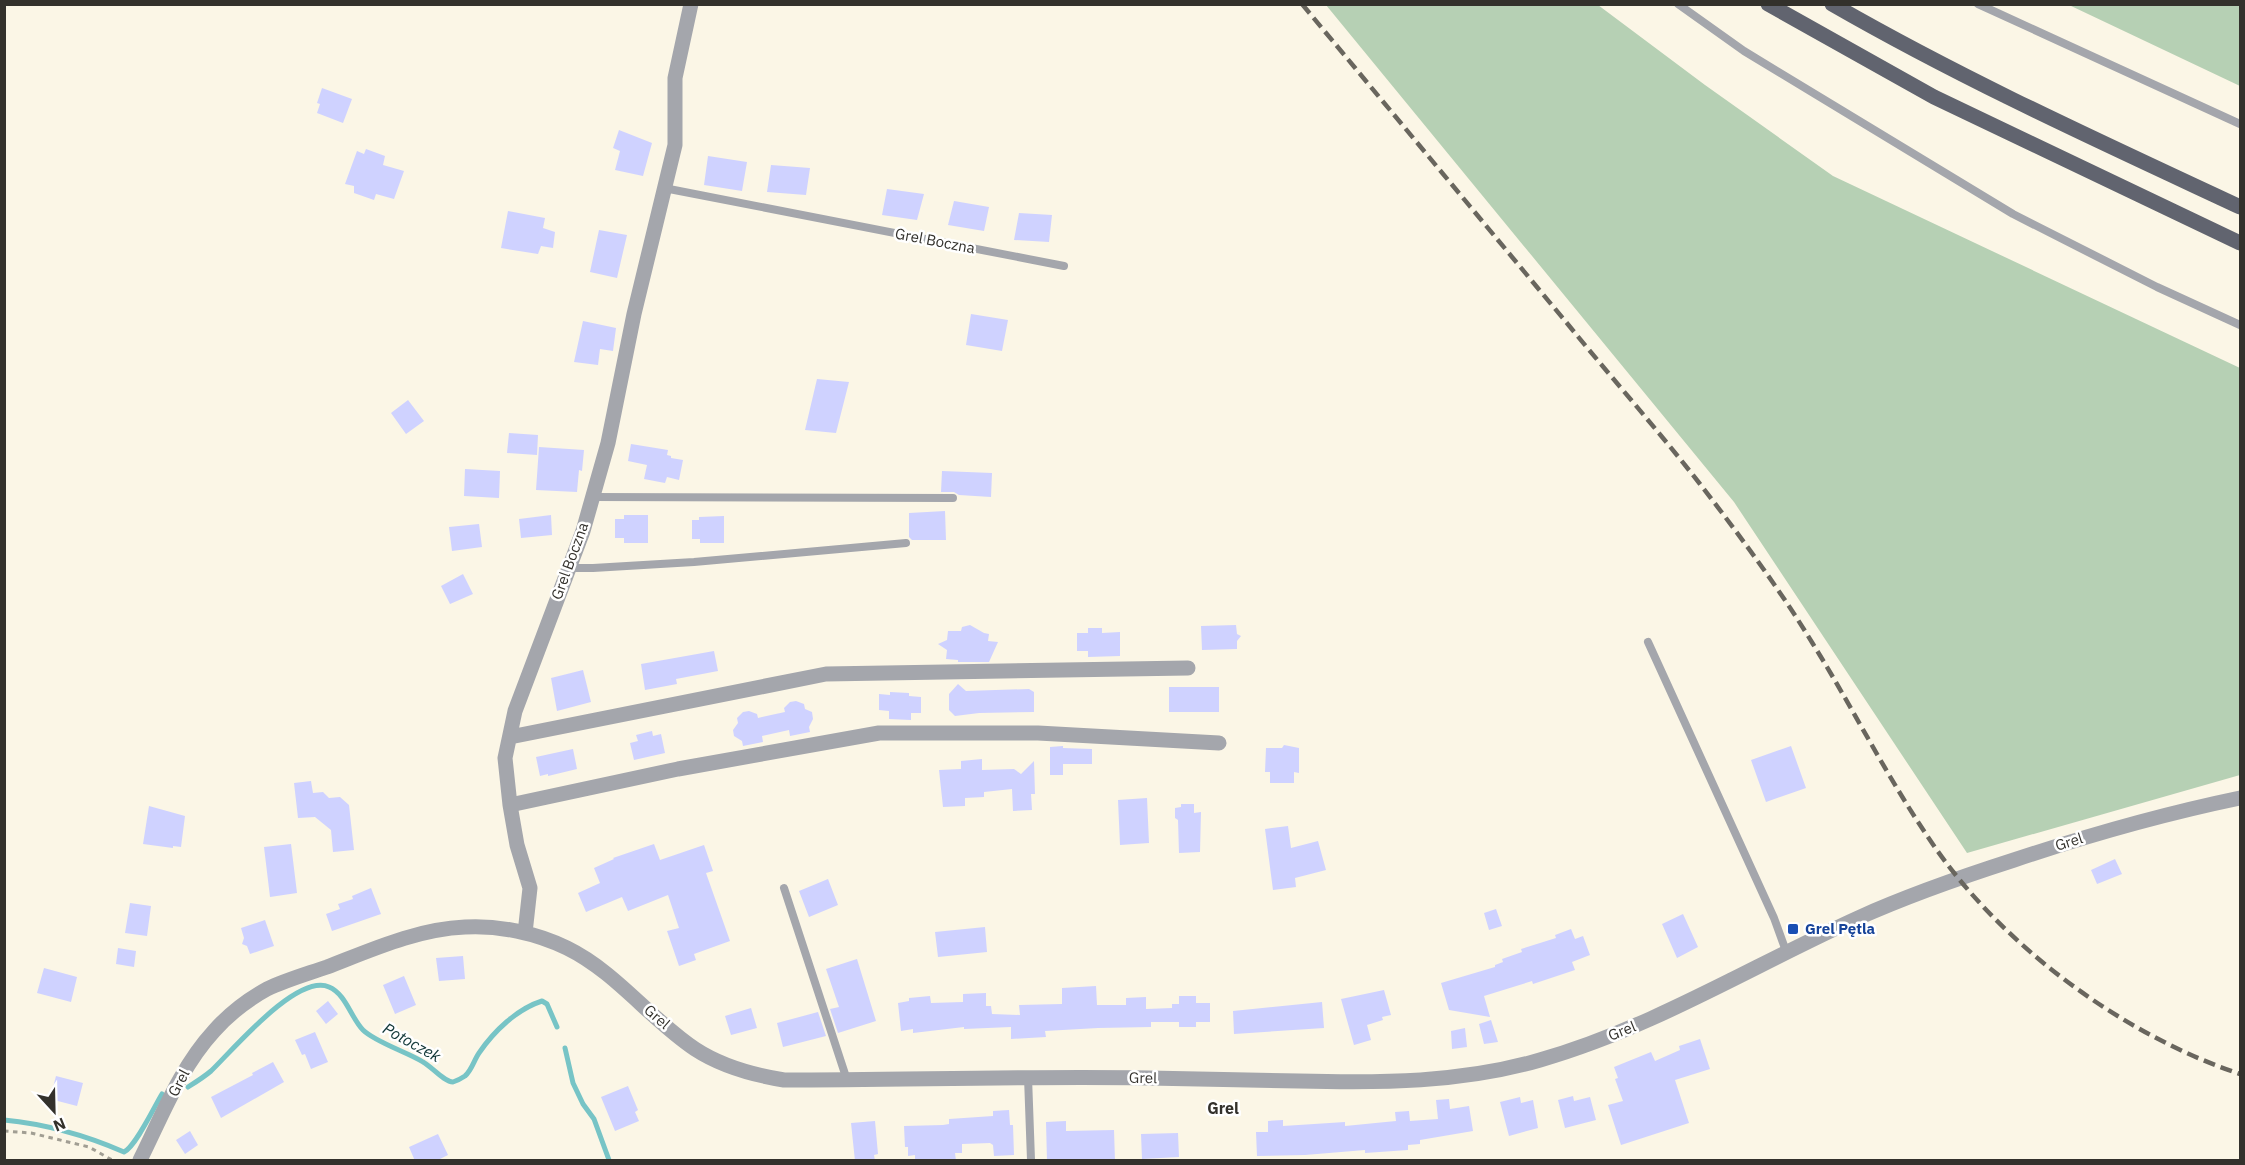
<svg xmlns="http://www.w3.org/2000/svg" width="2245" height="1165" viewBox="0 0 2245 1165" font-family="'IBM Plex Sans',sans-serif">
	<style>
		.green { fill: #b6d0b4 }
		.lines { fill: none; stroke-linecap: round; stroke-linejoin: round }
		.stream { stroke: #77c4c6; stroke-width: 5 }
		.building { fill: #cfd2ff }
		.path { stroke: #a19e93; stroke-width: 3; stroke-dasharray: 4.5 4.5; stroke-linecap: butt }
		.lane { stroke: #a4a6ac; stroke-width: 8 }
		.street { stroke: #a4a6ac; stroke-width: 15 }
		.primary { stroke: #61646f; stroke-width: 15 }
		.rail { stroke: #69665e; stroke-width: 4.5; stroke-dasharray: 12 6; stroke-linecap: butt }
		.transit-dot { fill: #1a4fb4; stroke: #fff; stroke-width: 2 }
		.labels { text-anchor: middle; stroke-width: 5; stroke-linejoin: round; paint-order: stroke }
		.street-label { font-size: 15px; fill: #33312c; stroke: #fff }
		.transit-label { font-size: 15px; font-weight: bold; fill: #164399; stroke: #fff; text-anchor: start }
		.water-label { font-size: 16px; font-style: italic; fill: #113738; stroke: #fff }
		.neighbourhood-label { font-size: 16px; font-weight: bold; fill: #33312c; stroke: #fff }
	</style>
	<rect width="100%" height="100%" fill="#fbf6e6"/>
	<!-- green -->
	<path class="green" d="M1326 5H1598L1705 85 1833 176 2240 368V775L1967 853 1734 502Z
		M2069 5H2240V86Z"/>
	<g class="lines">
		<!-- stream -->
		<path class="stream" d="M565 1048 573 1083 583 1104 594 1119 609 1160
			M188 1087C196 1082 204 1077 211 1071 232 1051 297 973 329 987 346 994 351 1018 363 1030 375 1042 407 1052 423 1062 431 1066 444 1082 453 1082 456 1081 462 1078 465 1076 472 1070 474 1060 479 1053 494 1031 517 1009 542 1001L547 1004 557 1027
			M4 1120C46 1124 85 1135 124 1152 136 1146 154 1107 162 1094"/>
	</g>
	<!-- building -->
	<path class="building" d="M322 88 352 99 343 123 317 113 320 104 317 103Z
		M619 130 652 143 643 176 615 170 620 151 613 148Z
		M366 149 385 156 383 165 404 171 394 199 376 194 374 200 354 193V186L345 184 357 151 364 154Z
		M708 156 747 162 742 191 704 185Z
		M771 165 810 168 806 195 767 192Z
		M887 189 924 194 917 220 882 215Z
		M954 201 989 207 984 231 948 225Z
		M508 211 545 218 543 228 555 232 553 248 541 246 538 254 501 248Z
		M1019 213 1052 215 1049 242 1014 240Z
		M599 230 627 235 617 278 590 272Z
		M971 314 1008 320 1002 351 966 345Z
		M583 321 616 328 613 351 600 349 598 365 574 362Z
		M817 379 849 382 836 433 805 430Z
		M408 400 424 421 406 434 391 413Z
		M509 433 538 435 537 455 507 453Z
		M631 444 668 450 667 455 671 456V458L683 460 679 480 667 477 665 483 644 479 647 465 628 461Z
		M539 447 584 450 582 471 579 470 577 492 536 490Z
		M465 469 500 471 499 498 464 496Z
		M942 471 992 473 991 497 959 495 954 492H941Z
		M945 511 946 540H912L909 537V513Z
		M551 515 552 535 521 538 519 519Z
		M624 515H648V543H624V538H615V519H624Z
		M724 516V543H700V539H692V520H699V517Z
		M479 524 482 547 452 551 449 527Z
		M463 574 473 594 450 604 441 586Z
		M970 625 984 633 989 634 988 641 998 642 989 662H958V660L946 659 947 650 938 644 947 640 948 631H961L962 627Z
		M1236 625 1237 634 1241 636 1237 641V649L1202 650 1201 626Z
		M1088 628H1102V633L1120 632V656L1088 657V651H1077V633H1088Z
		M714 651 718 671 676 679 677 684 645 690 641 664Z
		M583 670 591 702 557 711 551 678Z
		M958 684 966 691 1029 689 1034 692V712L979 713 955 716 949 710V694Z
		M1169 687H1219V712H1169Z
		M890 692 909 693V696L921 697V713H911V720L889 719V711L879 710V694L890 695Z
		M796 701 804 704 805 709 812 712 813 719 809 727 810 732 790 736 789 730 762 736 763 742 743 746 742 741 734 736 733 730 738 723 737 718 743 712 749 711 757 714 758 718 771 715 785 712 784 708 790 702Z
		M652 731 653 736 661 734 665 753 634 760 630 743 638 741 636 735Z
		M1284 745 1299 748V773L1294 772V783H1270V772H1265L1266 748H1282Z
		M1063 746V748L1092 749V764H1063V775H1050V747Z
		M1791 746 1806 788 1766 802 1751 760Z
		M573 749 577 769 548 776V774L540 776 536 757Z
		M982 759V770L1014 769 1021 774 1034 761 1035 794H1031L1032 810 1013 811 1012 789 984 792V797L965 798V806L943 807 939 770 961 769V761Z
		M311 781 313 793 323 792 329 798 340 797 349 805 354 850 333 852 331 830 315 817 298 818 294 783Z
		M1147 798 1149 843 1120 845 1118 800Z
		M1181 804H1194V813L1201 812 1200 852 1179 853 1178 820 1175 818V808L1181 807Z
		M149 806 185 816 181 847 173 846V848L143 844Z
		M1288 826 1291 848 1318 841 1326 870 1295 878 1296 887 1273 890 1265 829Z
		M291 844 297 893 270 897 264 847Z
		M654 844 660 860 704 845 713 871 706 873 730 941 694 954 696 960 679 966 667 931 679 928 668 895 628 911 622 897 586 912 578 893 600 883 594 868 614 859 613 858Z
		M2115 859 2122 874 2097 884 2091 870Z
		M828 879 838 905 809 917 799 891Z
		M371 888 381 914 332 931 326 914 340 909 338 904 353 899 352 896Z
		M130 903 151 906 147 936 125 933Z
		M1496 909 1502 926 1489 930 1484 913Z
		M1683 914 1698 947 1677 958 1662 924Z
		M265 920 274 946 250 954 247 946 242 944 244 938 241 928Z
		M985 927 987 952 938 957 935 932Z
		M1571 929 1575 939 1583 936 1590 955 1572 962 1575 970 1533 984 1532 981 1484 996 1490 1017 1449 1010 1441 983 1495 967V965L1503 962 1502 959 1522 952 1521 949 1556 938 1555 935Z
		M118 948 136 951 134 967 116 964Z
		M463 956 465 979 439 981 436 958Z
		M857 959 876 1021 838 1033 830 1009 839 1007 826 969Z
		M44 968 77 977 71 1002 37 993Z
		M404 976 416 1005 395 1014 383 985Z
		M1096 986 1097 1005H1126V998L1146 997V1009L1172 1008V1004H1179V996H1196V1003H1210V1022H1196V1027H1179V1022H1151V1027L1098 1028 1045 1031 1046 1037 1011 1039V1027L964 1029V1027L913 1033V1029L901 1031 898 1003 909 1001V998L930 996 931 1003 963 1002V994L986 993V1006H991L992 1014 1020 1015 1019 1005 1062 1004V988Z
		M1384 990 1391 1015 1382 1017 1383 1020 1367 1025 1371 1040 1354 1045 1341 999Z
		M328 1001 338 1014 326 1024 316 1011Z
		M1322 1002 1324 1028 1234 1034 1233 1011Z
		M751 1008 757 1028 731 1035 725 1016Z
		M818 1012 826 1036 783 1047 777 1023Z
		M1491 1020 1498 1042 1484 1044 1479 1024Z
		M1465 1028 1467 1047 1452 1049 1451 1031Z
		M315 1032 328 1062 311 1069 305 1054 302 1055 295 1040Z
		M1700 1039 1710 1069 1675 1080 1689 1123 1621 1145 1608 1105 1623 1101 1615 1079 1618 1078 1614 1067 1651 1052 1655 1061 1680 1050 1679 1046Z
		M273 1062 284 1082 221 1118 211 1097 253 1075 252 1073Z
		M56 1076 83 1083 77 1106 50 1099Z
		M628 1086 638 1110 635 1112 639 1121 615 1131 601 1097Z
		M1573 1096 1574 1101 1590 1097 1596 1120 1565 1128 1558 1100Z
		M1520 1097 1521 1103 1533 1100 1538 1128 1509 1136 1500 1102Z
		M1449 1099 1450 1109 1469 1106 1473 1131 1420 1140V1144L1408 1145V1150L1365 1153V1150L1305 1155 1257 1156 1256 1132H1268V1121L1283 1120V1126L1345 1122V1126L1396 1121 1395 1112 1409 1111 1410 1121 1438 1119 1436 1100Z
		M1009 1110 1010 1125H1013L1014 1155 994 1156 993 1145 990 1143 962 1144V1153H955L956 1161H915V1155L908 1156V1147H905L904 1126 943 1125 949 1124V1119L993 1116V1111Z
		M875 1121 878 1154 874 1155 875 1161H855L851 1123Z
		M1066 1121V1131L1114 1130 1115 1161H1047L1046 1122Z
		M190 1131 198 1145 185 1154 176 1140Z
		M1178 1133 1179 1157 1142 1159 1141 1134Z
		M438 1134 448 1155 436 1161H415L409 1147Z"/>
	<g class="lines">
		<!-- path -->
		<path class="path" d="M4 1131 31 1133 89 1147 112 1160"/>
		<!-- lane -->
		<path class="lane" d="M1678 4 1744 51 2013 214 2157 287 2240 325
			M1978 4 2240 124
			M664 188 1064 266
			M592 497 953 498
			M569 568H593L694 562 906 543
			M1648 642 1774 918 1786 951
			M784 888 847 1080
			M1028 1077 1031 1160"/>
		<!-- street -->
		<path class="street" d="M510 737 826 674 1188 668
			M510 805 678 769 879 733H1038L1219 743
			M525 933 530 888 517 845 510 805 505 758 515 711 583 531 608 443 634 314 675 145V78L691 4
			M140 1160C162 1116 180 1068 214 1031 229 1014 247 1000 267 989 286 980 307 974 327 967 371 950 417 929 465 927 499 925 536 933 567 948 616 972 650 1019 695 1049 721 1066 753 1075 784 1080 905 1080 1026 1076 1148 1078 1198 1079 1249 1080 1299 1081 1380 1083 1462 1083 1540 1060 1652 1028 1752 966 1858 918 1909 895 1961 877 2014 860 2089 835 2163 814 2240 798"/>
		<!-- primary -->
		<path class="primary" d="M1768 4 1934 97 2240 243
			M1832 4C1964 80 2103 143 2240 207"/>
		<!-- rail -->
		<path class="rail" d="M1302 4C1390 110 1478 216 1566 322 1610 376 1657 429 1700 484 1740 536 1779 588 1813 644 1854 710 1888 779 1932 843 2002 946 2123 1035 2240 1074"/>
	</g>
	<!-- markers -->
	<rect class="transit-dot" x="1787" y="923" width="12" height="12" rx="3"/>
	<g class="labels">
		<!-- street labels -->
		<g class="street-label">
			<text transform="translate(935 241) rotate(11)" y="5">Grel Boczna</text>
			<text transform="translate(570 561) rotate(-70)" y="5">Grel Boczna</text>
			<text transform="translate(2069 842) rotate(-18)" y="5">Grel</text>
			<text transform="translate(657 1017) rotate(41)" y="5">Grel</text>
			<text transform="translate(1622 1031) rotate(-22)" y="5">Grel</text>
			<text transform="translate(1143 1078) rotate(1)" y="5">Grel</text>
			<text transform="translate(179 1083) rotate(-62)" y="5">Grel</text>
		</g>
		<!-- transit labels -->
		<g class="transit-label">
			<text x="1805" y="934">Grel Pętla</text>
		</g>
		<!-- water labels -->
		<g class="water-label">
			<text transform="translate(412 1042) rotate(29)" y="6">Potoczek</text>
		</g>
		<!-- neighbourhood labels -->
		<g class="neighbourhood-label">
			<text x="1223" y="1114">Grel</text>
		</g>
	</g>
	<!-- border -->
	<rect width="2245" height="1165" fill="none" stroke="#33312c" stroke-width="12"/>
	<!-- north arrow -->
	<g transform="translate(54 1111) rotate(158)" stroke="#ffffff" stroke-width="4.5" paint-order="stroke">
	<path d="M0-4.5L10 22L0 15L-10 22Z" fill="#33312c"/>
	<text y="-9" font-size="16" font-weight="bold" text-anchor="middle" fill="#33312c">N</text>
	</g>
</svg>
